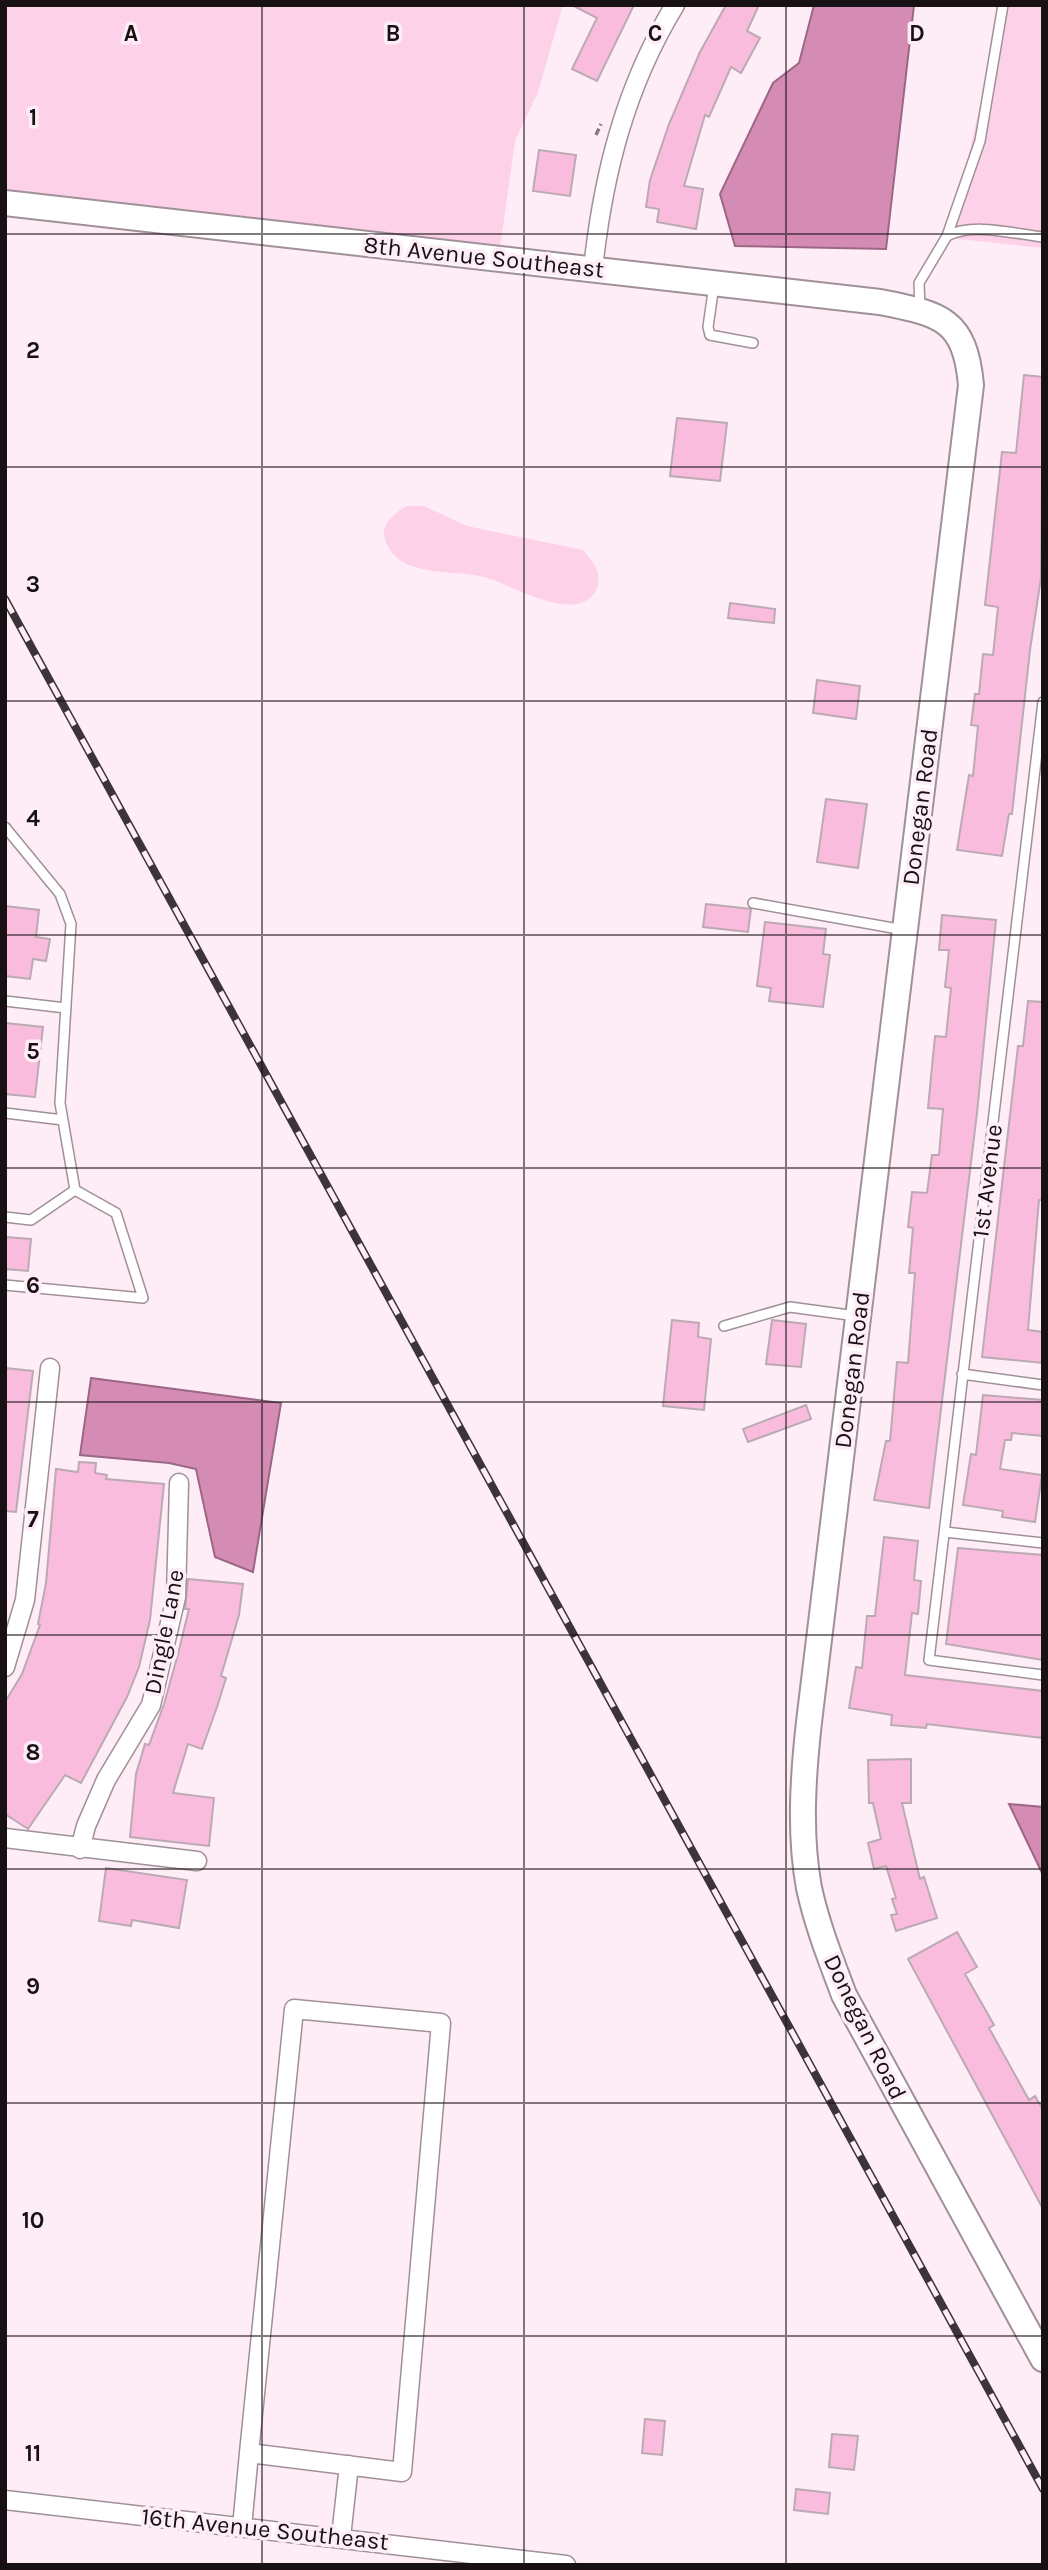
<svg xmlns="http://www.w3.org/2000/svg" width="1048" height="2570" viewBox="0 0 1048 2570" font-family="Karla,sans-serif">
	<style>
		.green { fill: #fdd2e9 }
		.water { fill: #d58cb4; stroke: #9c6784; stroke-width: 2 }
		.building { fill: #fabcdd; stroke: #bbaab3; stroke-width: 2 }
		.lines { fill: none; stroke-linecap: round; stroke-linejoin: round }
		.lane-casing { stroke: #a09098; stroke-width: 12 }
		.street-casing { stroke: #a09098; stroke-width: 21 }
		.secondary-casing { stroke: #a09098; stroke-width: 28 }
		.path { stroke: #84797f; stroke-width: 3.5; stroke-dasharray: 7 3.5; stroke-linecap: butt }
		.lane { stroke: #fff; stroke-width: 9 }
		.street { stroke: #fff; stroke-width: 18 }
		.secondary { stroke: #fff; stroke-width: 24 }
		.rail-casing { stroke: #3c3438; stroke-width: 8 }
		.rail { stroke: #feedf6; stroke-width: 5; stroke-dasharray: 16; stroke-linecap: butt }
		.grid { fill: none; stroke: #171114; stroke-width: 2; stroke-opacity: 0.55 }
		.labels { text-anchor: middle; stroke-width: 7; stroke-linejoin: round; paint-order: stroke }
		.street-label { font-size: 24px; fill: #171114; stroke: #feedf6 }
		.grid-label { font-size: 23px; text-anchor: middle; font-weight: bold; fill: #171114; stroke: #feedf6; stroke-width: 7; stroke-linejoin: round; paint-order: stroke }
	</style>
	<rect width="100%" height="100%" fill="#feedf6"/>
	<!-- green -->
	<path class="green" d="M5 5H563L538 92 515 141 500 248 5 192Z
		M1000 5H1043V248L949 238 983 93Z
		M406 506H424L467 526 583 550C592 561 603 573 597 588 580 628 511 584 484 577 452 569 397 579 385 539 380 524 394 514 406 506Z"/>
	<!-- water -->
	<path class="water" d="M814 5H914L886 249 735 246 720 194 773 83 799 63Z
		M91 1378 281 1403 253 1572 215 1557 196 1469 169 1463 80 1455Z
		M1009 1804 1043 1807V1875Z"/>
	<!-- building -->
	<path class="building" d="M572 5H634L597 81 572 69 597 18Z
		M726 5H759L747 31 760 38 741 73 731 67 709 117 705 115 684 186 703 189 696 229 657 222 659 209 646 207 650 180 669 124 700 52Z
		M539 150 576 155 570 196 533 191Z
		M1024 375 1043 377 1041 578 1030 650 1012 814H1009L1002 856 957 850 969 775 973 776 978 726 971 725 975 694H979L983 654 993 655 998 607 985 605 1002 452 1016 453Z
		M677 418 727 423 720 481 670 476Z
		M730 603 775 609 774 623 728 618Z
		M817 680 860 686 856 719 813 713Z
		M826 799 867 804 858 868 817 862Z
		M706 904 751 909 748 932 703 927Z
		M5 906 39 910 36 937 50 939 46 961 33 959 30 979 5 976Z
		M942 915 996 920 977 1113 929 1508 874 1500 886 1441H890L897 1362 908 1363 915 1273H909L913 1228 908 1227 912 1192 927 1193 932 1155H939L943 1109 928 1108 935 1036 946 1037 951 988 945 987 949 950H939Z
		M765 922 826 929 823 954 830 955 823 1007 769 1001 771 988 757 986Z
		M1028 1001 1043 1002V1200H1039L1028 1330 1043 1332V1363L982 1357 1018 1046H1023Z
		M5 1023 43 1027 35 1097 5 1094Z
		M5 1237 31 1239 28 1271 5 1269Z
		M672 1320 699 1323 698 1337 711 1339 704 1410 663 1406Z
		M772 1320 806 1324 801 1367 766 1364Z
		M5 1368 33 1371 16 1512 5 1511Z
		M983 1395 1043 1400V1436L1012 1433 1011 1440H1005L1000 1469 1042 1475 1035 1522 1002 1517 1003 1511 963 1505 971 1454 976 1455Z
		M806 1405 811 1419 748 1442 743 1429Z
		M79 1462 96 1463 95 1473 107 1475 106 1479 164 1484 150 1620 139 1667 127 1697 81 1783 65 1775 28 1829 5 1814V1702L22 1674 40 1625 38 1624 46 1583 56 1469 78 1472Z
		M884 1537 918 1541 914 1580 921 1581 918 1614 912 1613 905 1675 1043 1691V1738L927 1724 926 1728 891 1725 892 1715 849 1708 856 1667 862 1668 867 1616H875Z
		M958 1548 1043 1555V1660L946 1644Z
		M188 1579 243 1584 239 1615 221 1676 226 1678 217 1707 202 1749 188 1744 173 1793 214 1798 209 1846 130 1837 136 1774 145 1744 149 1745 164 1704 178 1654 189 1609H185Z
		M911 1759V1803H902L920 1879 924 1877 937 1918 896 1931 891 1915 897 1914 892 1899 896 1898 886 1866 874 1869 868 1843 881 1839 873 1803H869L868 1760Z
		M106 1868 187 1880 179 1928 132 1920 131 1926 99 1921Z
		M957 1932 977 1967 965 1974 994 2025 989 2028 1029 2100 1035 2096 1043 2110V2209L908 1959Z
		M645 2419 665 2421 662 2455 642 2453Z
		M832 2434 858 2436 854 2470 829 2467Z
		M796 2489 830 2493 828 2514 794 2510Z"/>
	<g class="lines">
		<!-- lane casing -->
		<g class="lane-casing">
			<path id="lane" d="M947 236C974 222 1014 234 1043 237
				M714 285 708 327 710 335 753 343
				M920 309 919 283 947 236 980 141 1003 5
				M1043 702 929 1660 1043 1675
				M5 827 60 894 71 924 60 1103 75 1190 116 1213 143 1298 5 1285
				M753 903 904 930
				M5 1001 66 1008
				M5 1113 63 1120
				M5 1217 31 1220 75 1190
				M724 1326 790 1307 856 1316
				M962 1374 1043 1385
				M945 1532 1043 1543"/>
		</g>
		<!-- street casing -->
		<g class="street-casing">
			<path id="street" d="M593 269C603 175 625 87 675 5
				M5 1667 25 1600 50 1368
				M5 1838 197 1861
				M80 1849 86 1826 106 1780 151 1705 176 1597 179 1483
				M294 2009 441 2023 402 2472 249 2453Z
				M5 2500 566 2565
				M242 2527 249 2453
				M341 2537 349 2465"/>
		</g>
		<!-- secondary casing -->
		<g class="secondary-casing">
			<path id="secondary" d="M5 203 880 302C940 314 965 318 971 385L809 1722C803 1776 799 1834 809 1888 817 1925 831 1960 844 1995L1043 2359"/>
		</g>
		<!-- path -->
		<path class="path" d="M596 135 601 124"/>
		<!-- lane -->
		<use href="#lane" class="lane"/>
		<!-- street -->
		<use href="#street" class="street"/>
		<!-- secondary -->
		<use href="#secondary" class="secondary"/>
		<!-- rail casing -->
		<g class="rail-casing">
			<path id="rail" d="M5 599 1043 2489"/>
		</g>
		<!-- rail -->
		<use href="#rail" class="rail"/>
	</g>
	<!-- grid -->
	<path class="grid" d="M262 5V2565M524 5V2565M786 5V2565M5 234H1043M5 467H1043M5 701H1043M5 935H1043M5 1168H1043M5 1402H1043M5 1635H1043M5 1869H1043M5 2103H1043M5 2336H1043"/>
	<g class="labels">
		<!-- street labels -->
		<g class="street-label">
			<text transform="translate(484 257) rotate(6)" y="8">8th Avenue Southeast</text>
			<text transform="translate(920 807) rotate(-83)" y="8">Donegan Road</text>
			<text transform="translate(987 1181) rotate(-83)" y="8">1st Avenue</text>
			<text transform="translate(852 1370) rotate(-83)" y="8">Donegan Road</text>
			<text transform="translate(164 1632) rotate(-79)" y="8">Dingle Lane</text>
			<text transform="translate(865 2027) rotate(64)" y="8">Donegan Road</text>
			<text transform="translate(265 2529) rotate(6)" y="8">16th Avenue Southeast</text>
		</g>
	</g>
	<g class="grid-label">
		<text x="131" y="41">A</text>
		<text x="393" y="41">B</text>
		<text x="655" y="41">C</text>
		<text x="917" y="41">D</text>
		<text x="33" y="125">1</text>
		<text x="33" y="358">2</text>
		<text x="33" y="592">3</text>
		<text x="33" y="826">4</text>
		<text x="33" y="1059">5</text>
		<text x="33" y="1293">6</text>
		<text x="33" y="1527">7</text>
		<text x="33" y="1760">8</text>
		<text x="33" y="1994">9</text>
		<text x="33" y="2228">10</text>
		<text x="33" y="2461">11</text>
	</g>
	<!-- border -->
	<rect width="1048" height="2570" fill="none" stroke="#171114" stroke-width="14"/>
</svg>
